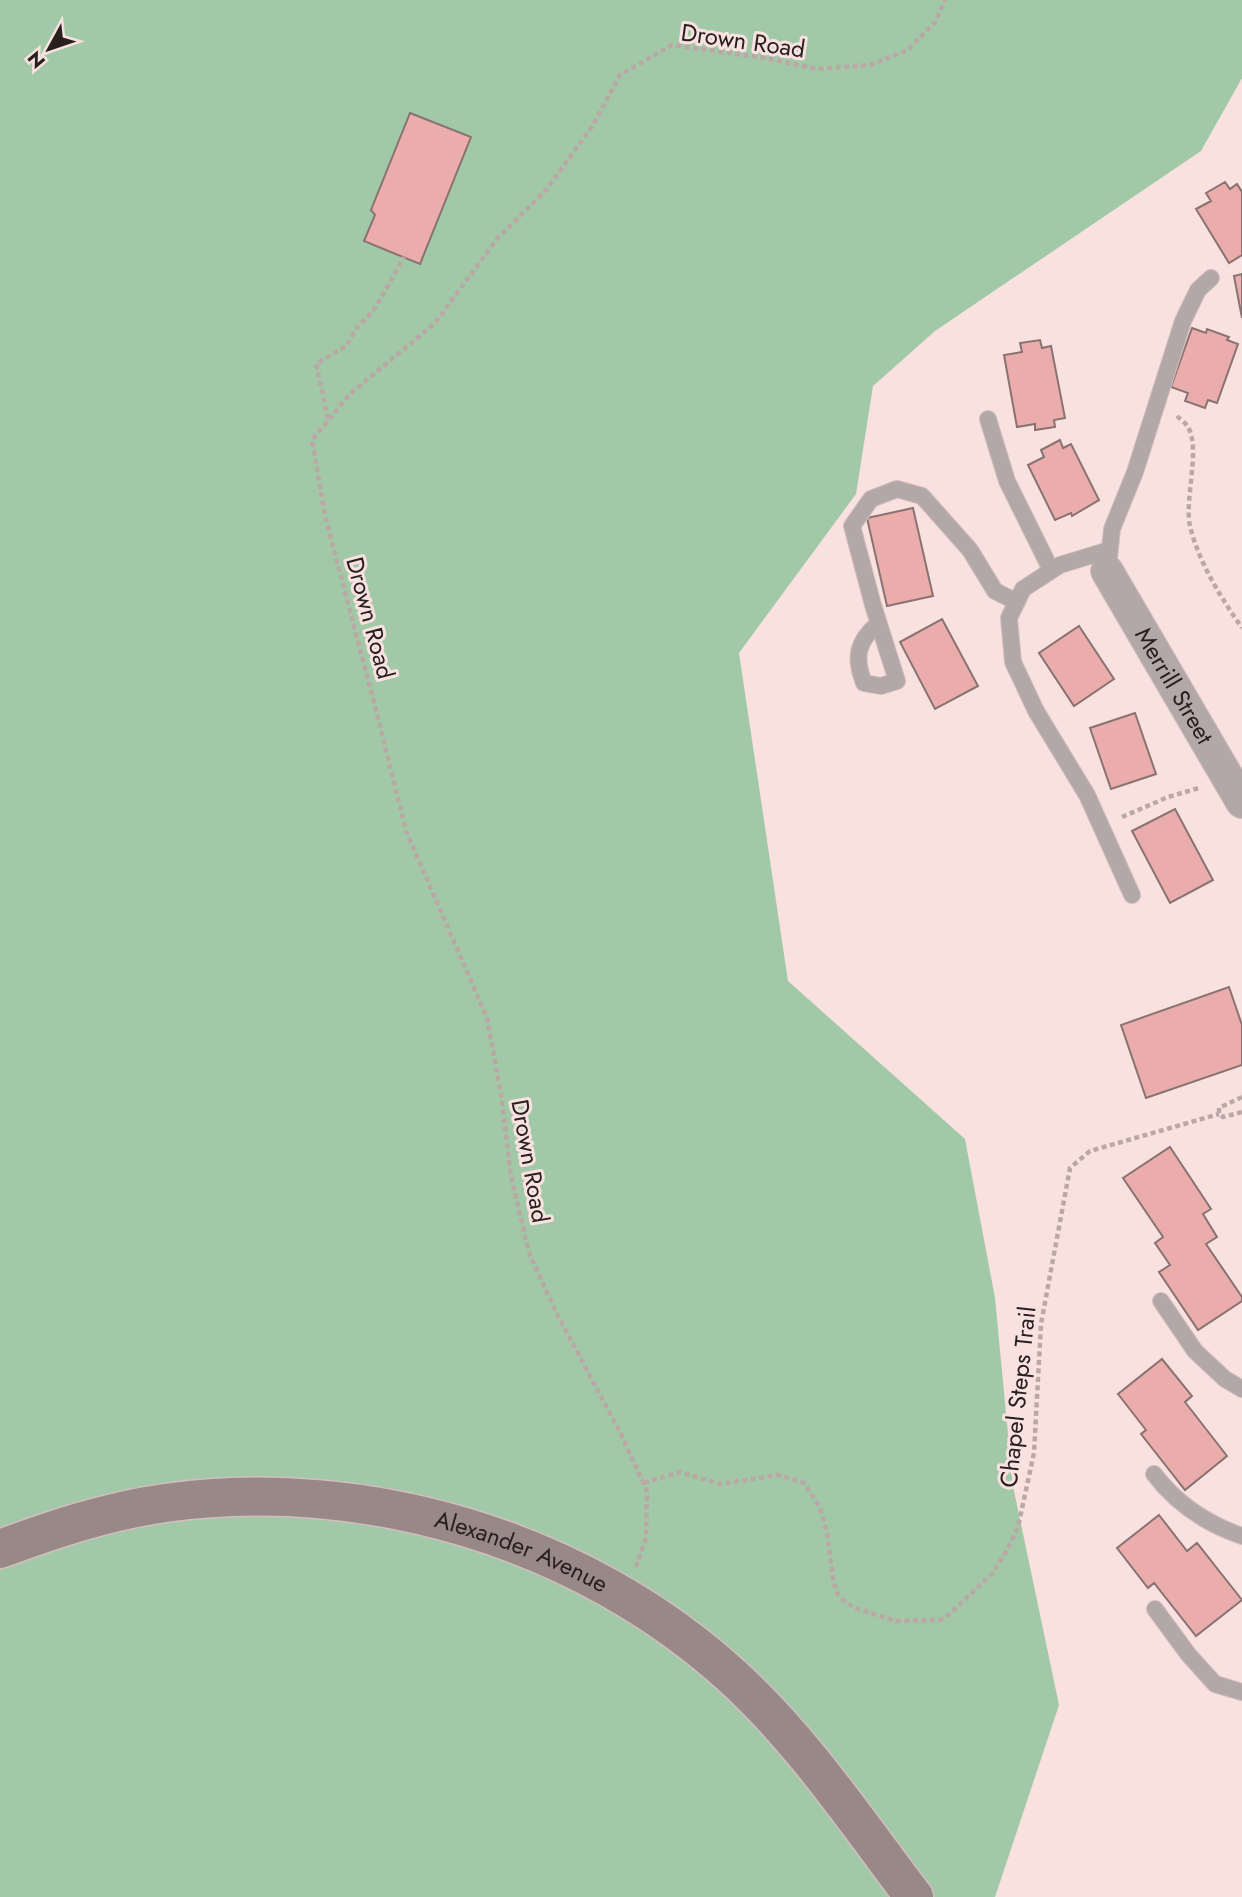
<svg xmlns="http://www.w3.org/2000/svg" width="1242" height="1897" viewBox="0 0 1242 1897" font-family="Jost,sans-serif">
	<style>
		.green { fill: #a1c9a7 }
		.building { fill: #eaadab; stroke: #897372; stroke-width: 2 }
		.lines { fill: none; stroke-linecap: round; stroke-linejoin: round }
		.service-casing { stroke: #d3bebd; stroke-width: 18 }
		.minor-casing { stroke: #d3bebd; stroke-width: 34 }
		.secondary-casing { stroke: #d3bebd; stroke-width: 41 }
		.path { stroke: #baa7a6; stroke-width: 4.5; stroke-dasharray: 5 3.5; stroke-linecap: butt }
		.service { stroke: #b2a8a7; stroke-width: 16 }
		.minor { stroke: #b2a8a7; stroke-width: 32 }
		.secondary { stroke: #988988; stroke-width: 38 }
		.labels { text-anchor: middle; stroke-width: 6; stroke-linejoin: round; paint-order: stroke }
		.street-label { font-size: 24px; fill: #28201f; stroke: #f9e1e0 }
	</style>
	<rect width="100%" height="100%" fill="#f9e1e0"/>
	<!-- green -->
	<path class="green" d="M0 0H1242V78L1201 151 935 331 873 386 856 494 739 653 788 981 965 1139 995 1298 1013 1486 1059 1705 995 1897H0Z"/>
	<!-- building -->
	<path class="building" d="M410 113 471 137 420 264 364 241 375 215 371 210Z
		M1225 182 1230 189 1237 184 1242 192V255L1229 263 1196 209 1211 201 1206 193Z
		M1242 274V318L1234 276Z
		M1192 328 1206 333 1207 329 1229 337 1227 340 1238 344 1217 403 1208 400 1205 408 1185 401 1188 393 1171 387Z
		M1040 340 1042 348 1051 346 1065 418 1054 420 1055 427 1035 430V424L1017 427 1004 355 1022 352 1020 343Z
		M1060 440 1063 448 1071 444 1099 500 1072 516 1071 513 1055 520 1028 465 1044 457 1041 450Z
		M913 508 933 596 887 606 867 518Z
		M942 619 978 686 935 709 900 642Z
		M1079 626 1114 679 1074 706 1039 653Z
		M1135 713 1156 774 1111 789 1090 728Z
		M1175 809 1213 880 1170 903 1132 831Z
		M1229 987 1242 1025V1065L1146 1098 1121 1025Z
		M1170 1147 1211 1209 1203 1214 1217 1237 1206 1244 1242 1297V1301L1198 1330 1159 1272 1170 1265 1155 1243 1163 1237 1123 1178Z
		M1162 1359 1192 1396 1185 1402 1227 1456 1185 1490 1141 1434 1146 1430 1118 1394Z
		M1159 1515 1187 1551 1197 1543 1242 1600 1196 1636 1154 1583 1148 1588 1117 1548Z"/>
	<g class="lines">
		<!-- service casing -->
		<g class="service-casing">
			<path id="service" d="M988 419 1007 481 1051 570
				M1109 550 1060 565 1023 589 1009 618 1013 662 1036 711 1087 795 1132 895
				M1109 558 1112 529 1135 472 1183 321 1198 290 1211 278
				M878 624C857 641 854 658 864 683L881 686 897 681 873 605 852 526 871 499 897 489 922 496 970 550 995 591 1017 602
				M1161 1301 1195 1351 1225 1379 1242 1389
				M1154 1474C1176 1503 1207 1524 1242 1536
				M1155 1609 1188 1654 1215 1684 1242 1692"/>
		</g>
		<!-- minor casing -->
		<g class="minor-casing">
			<g id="minor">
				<path id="s1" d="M1107 571 1242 802"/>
			</g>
		</g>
		<!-- secondary casing -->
		<g class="secondary-casing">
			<g id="secondary">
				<path id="s2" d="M0 1549C54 1529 108 1511 165 1503 367 1475 583 1540 733 1677 803 1741 857 1822 914 1897"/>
			</g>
		</g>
		<!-- path -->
		<path class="path" d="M1177 416C1180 419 1186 423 1188 427 1201 449 1184 500 1190 526 1199 563 1220 596 1242 628
			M328 419 316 364 346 346 356 329 376 307 404 257
			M1122 817 1168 797 1199 788
			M1242 1097 1219 1108V1114L1223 1117 1242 1112
			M644 1483 680 1472 720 1484 778 1475 804 1483 820 1508 827 1532 833 1579 837 1593 844 1601 855 1608 896 1621 939 1620 946 1617 993 1573 1008 1548 1018 1527 1034 1453 1041 1324 1070 1168 1090 1151 1219 1114
			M636 1567 646 1538 647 1491 620 1432 556 1312 529 1253 511 1176 501 1094 487 1018 406 831 377 714 325 516 312 440 350 394 435 323 497 239 547 189 593 125 620 75 672 45 765 58 818 69 870 65 908 50 935 22 945 0"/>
		<!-- service -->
		<use href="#service" class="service"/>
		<!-- minor -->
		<use href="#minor" class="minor"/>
		<!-- secondary -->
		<use href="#secondary" class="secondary"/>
	</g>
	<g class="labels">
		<!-- street labels -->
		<g class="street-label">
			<text transform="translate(743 41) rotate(8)" y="8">Drown Road</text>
			<text transform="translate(370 618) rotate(75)" y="8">Drown Road</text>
			<text dy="8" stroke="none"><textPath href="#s1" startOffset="133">Merrill Street</textPath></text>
			<text transform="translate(530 1161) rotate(80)" y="8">Drown Road</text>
			<text transform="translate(1018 1397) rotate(-84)" y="8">Chapel Steps Trail</text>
			<text dy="8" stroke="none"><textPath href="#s2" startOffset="536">Alexander Avenue</textPath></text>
		</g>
	</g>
	<!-- north arrow -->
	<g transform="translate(49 49) rotate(230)" stroke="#f9e1e0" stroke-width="5" paint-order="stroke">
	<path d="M0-5L12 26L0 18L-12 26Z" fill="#28201f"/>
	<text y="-10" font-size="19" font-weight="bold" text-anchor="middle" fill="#28201f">N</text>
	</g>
</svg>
